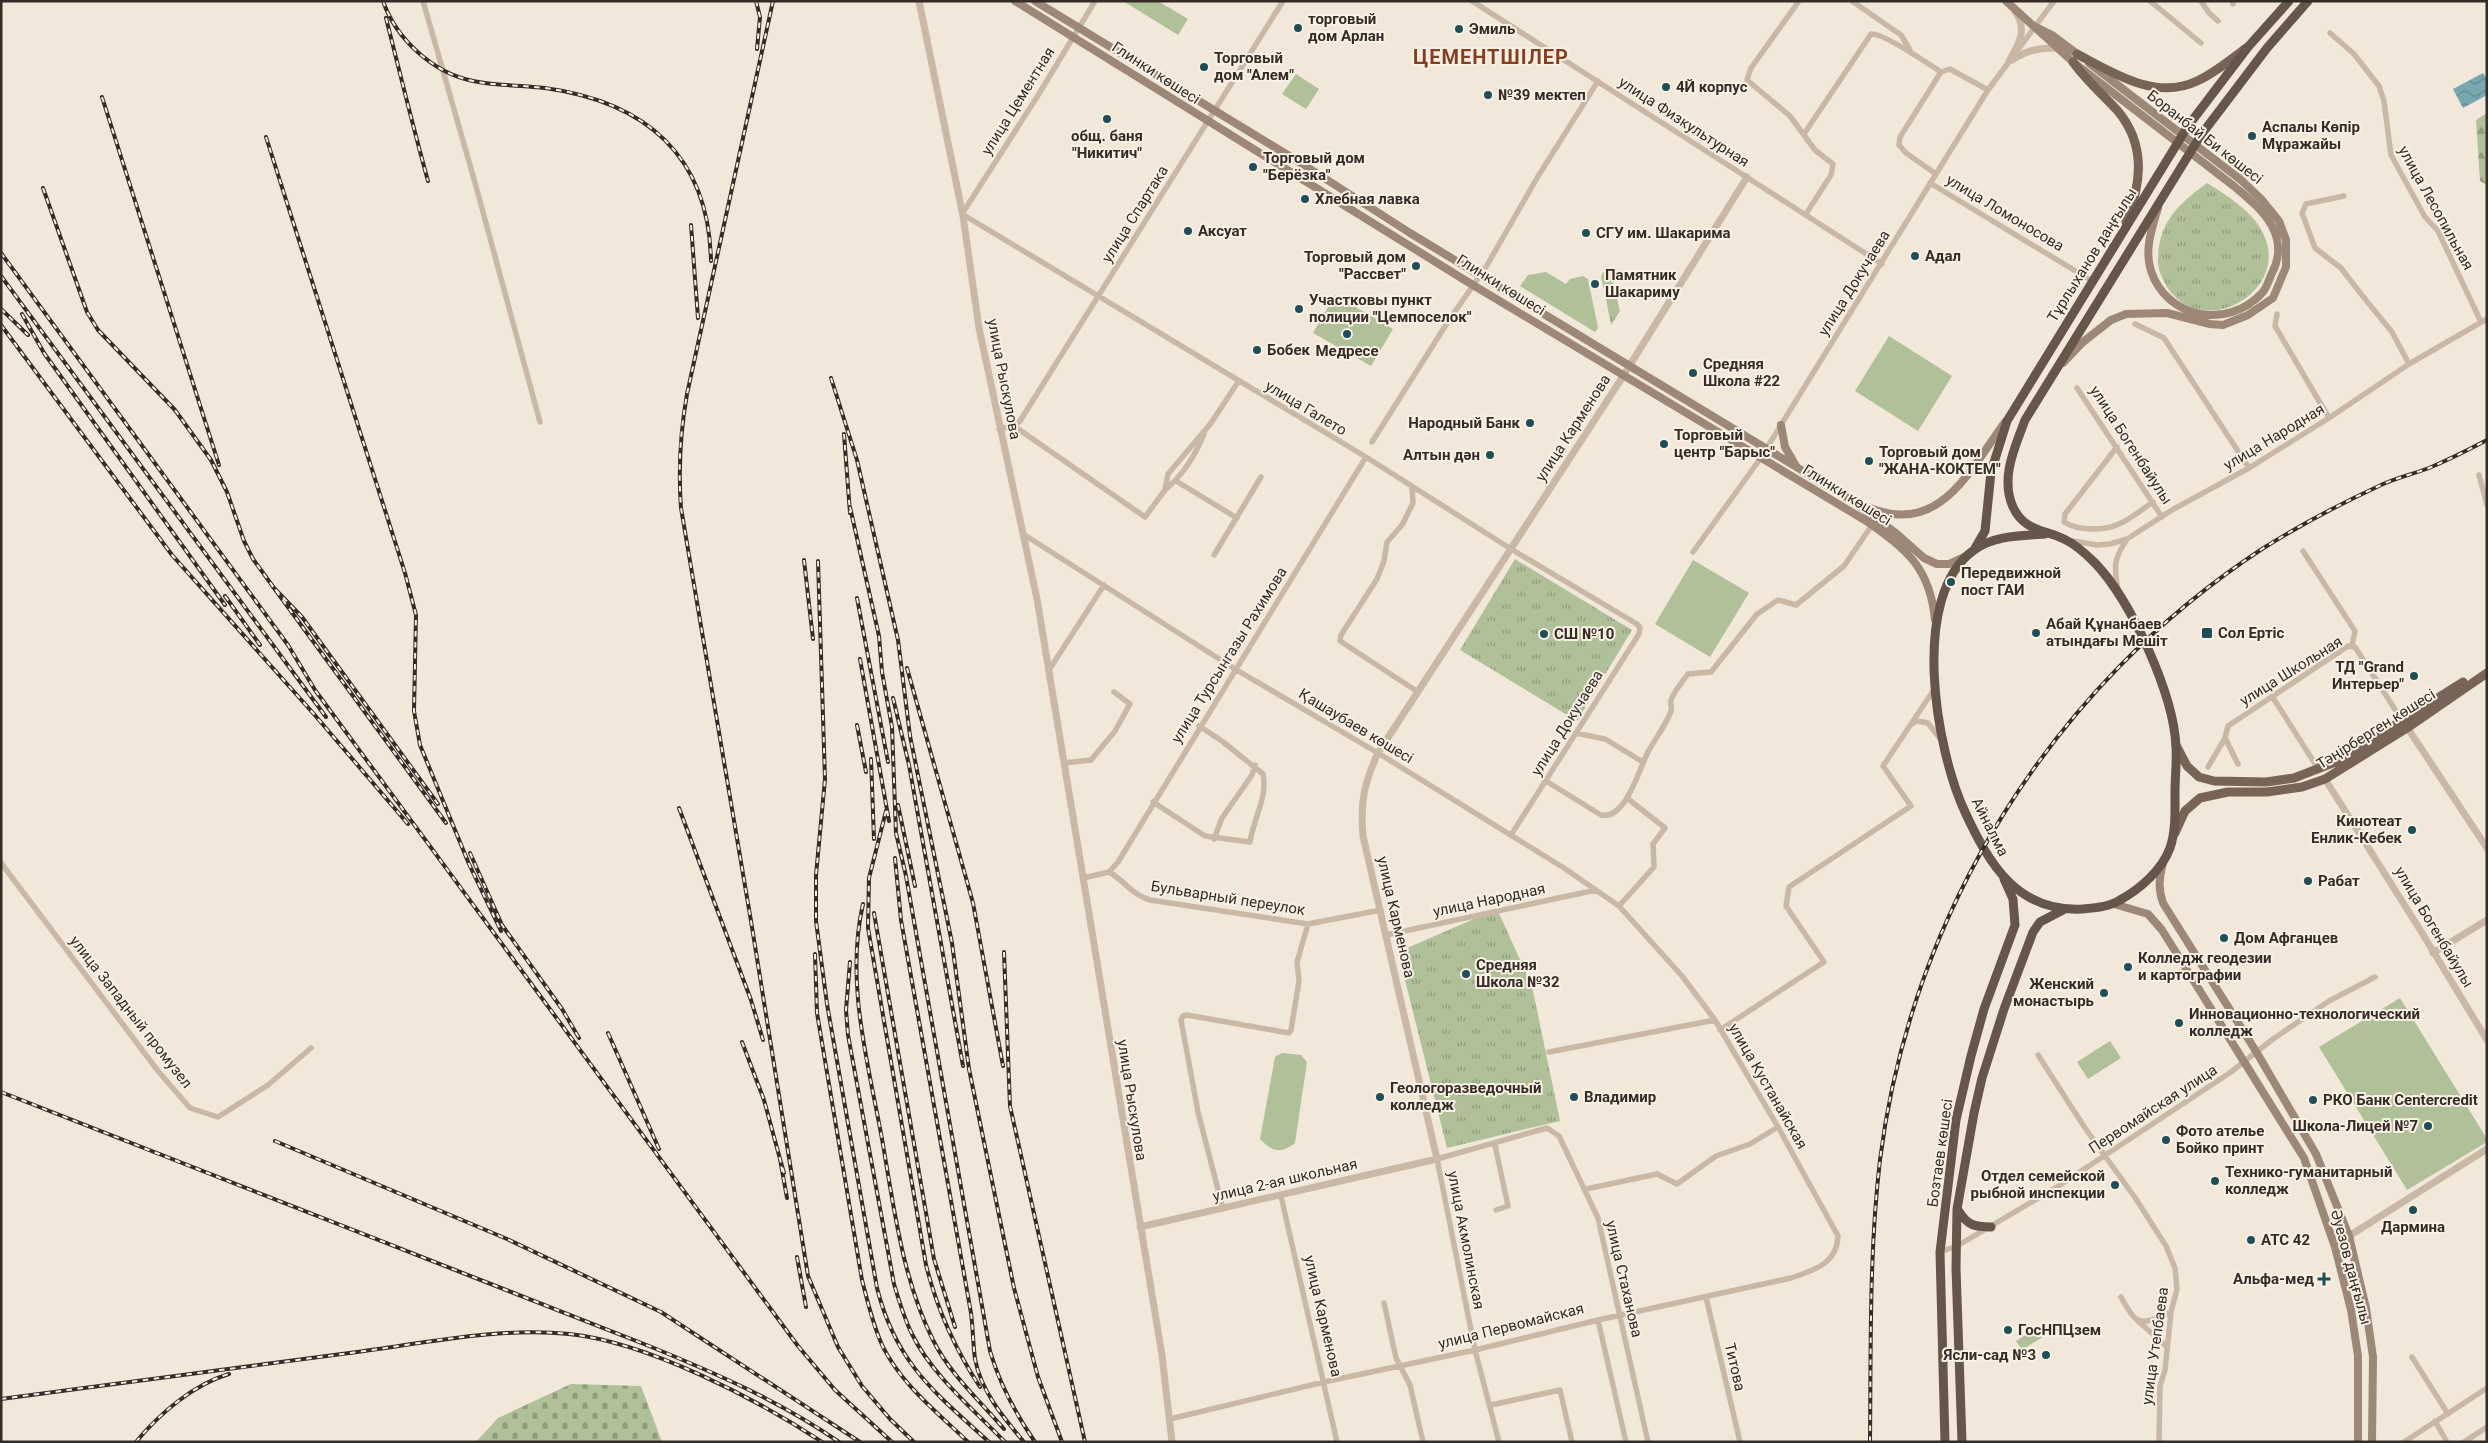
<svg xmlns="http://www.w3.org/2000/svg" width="2488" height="1443" viewBox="0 0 2488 1443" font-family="Roboto,sans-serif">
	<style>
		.grass { fill: url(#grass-tufts) }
		.forest { fill: url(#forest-firs) }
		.cemetery { fill: url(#cemetery-stones) }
		.green { fill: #b0c099 }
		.water { fill: url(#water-waves) }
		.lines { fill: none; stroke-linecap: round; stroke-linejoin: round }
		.minor { stroke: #c9b8a5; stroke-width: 5.5 }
		.tertiary { stroke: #c9b8a5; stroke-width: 7 }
		.secondary { stroke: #9d8776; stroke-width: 8 }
		.primary { stroke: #776457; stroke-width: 9 }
		.trunk { stroke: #66564a; stroke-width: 9 }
		.rail-casing { stroke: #352c26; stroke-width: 4 }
		.rail { stroke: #f9f1e5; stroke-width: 2; stroke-dasharray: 5.5; stroke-linecap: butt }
		.poi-dot { fill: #1c4f57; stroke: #f9f1e5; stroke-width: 2 }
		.labels { text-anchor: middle; stroke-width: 4; stroke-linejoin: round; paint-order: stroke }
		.poi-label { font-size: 15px; font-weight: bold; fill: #352c26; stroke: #f9f1e5; text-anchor: start }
		.street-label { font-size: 15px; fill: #352c26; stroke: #f9f1e5 }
		.district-label { font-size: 20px; font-weight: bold; letter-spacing: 1px; fill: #853e1f; stroke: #f9f1e5 }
	</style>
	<defs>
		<pattern id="grass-tufts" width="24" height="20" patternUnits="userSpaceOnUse" patternTransform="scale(1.25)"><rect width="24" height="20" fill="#b0c099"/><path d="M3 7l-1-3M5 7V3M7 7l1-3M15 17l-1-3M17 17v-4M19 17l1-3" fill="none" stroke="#909c7d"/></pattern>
		<pattern id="forest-firs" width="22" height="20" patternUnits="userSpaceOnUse" patternTransform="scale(1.25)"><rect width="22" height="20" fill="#b0c099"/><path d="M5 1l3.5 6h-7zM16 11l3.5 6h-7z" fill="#909c7d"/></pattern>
		<pattern id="cemetery-stones" width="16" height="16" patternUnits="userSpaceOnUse" patternTransform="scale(1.25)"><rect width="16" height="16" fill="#b0c099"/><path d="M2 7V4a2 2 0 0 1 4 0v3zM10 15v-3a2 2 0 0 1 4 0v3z" fill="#909c7d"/></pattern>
		<pattern id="water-waves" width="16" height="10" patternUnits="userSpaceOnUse" patternTransform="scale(1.25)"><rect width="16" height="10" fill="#78a8af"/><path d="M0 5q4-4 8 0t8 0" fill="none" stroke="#63898e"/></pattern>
	</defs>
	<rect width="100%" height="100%" fill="#f1e8d9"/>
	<!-- grass -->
	<path class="grass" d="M2207 183C2228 196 2252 211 2263 233 2292 291 2203 342 2167 287 2162 278 2157 269 2158 258 2159 221 2179 204 2207 183Z
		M1616 269 1621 272 1605 294 1601 277 1603 272Z
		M1615 291 1620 311 1611 325 1606 299 1611 292Z
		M1515 559 1632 630 1577 721 1460 650Z
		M1497 909 1532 986 1560 1121 1447 1148 1398 952Z"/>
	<!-- forest -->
	<path class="forest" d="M2487 113V185L2480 181 2476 120Z"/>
	<!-- cemetery -->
	<path class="cemetery" d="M571 1384 641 1386 662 1442H476L498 1418Z"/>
	<!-- green -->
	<path class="green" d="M1123 1H1158L1188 19 1178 35Z
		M1296 74 1319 89 1306 109 1282 94Z
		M1546 272 1566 284 1570 279 1583 276 1588 279 1598 328 1595 332 1520 286 1528 275Z
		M1335 295 1393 329 1371 366 1313 333Z
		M1889 336 1952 376 1918 431 1855 391Z
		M1693 560 1749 593 1710 657 1655 624Z
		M2400 998 2487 1139V1142L2407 1190 2319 1047Z
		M2110 1041 2121 1058 2088 1079 2077 1062Z
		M1282 1053 1301 1055 1307 1062 1295 1143C1281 1154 1272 1152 1260 1139L1275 1057Z
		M2040 1326 2046 1335 2022 1350 2016 1341Z"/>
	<!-- water -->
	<path class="water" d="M2483 73 2487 79V95L2463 108 2453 89Z"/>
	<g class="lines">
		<!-- minor -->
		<path class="minor" d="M423 1 474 179 540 422
			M1095 1 1037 97 962 214 1366 457 1511 549 1637 624 1640 628 1639 634 1511 835
			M1472 1 1882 264
			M1799 1 1751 68 1747 80 1790 116 1815 150 1833 164 1831 175 1806 214
			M1852 1 1901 35 1910 50
			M2150 1 2201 43
			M2201 1 2209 13 2218 21
			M2233 4V1
			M2330 33 2354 54 2379 86 2384 101 2391 155 2425 217 2438 231 2481 322
			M2017 51 2054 1
			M1804 134 1871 34C1882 32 1929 64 1941 72
			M1936 174 1906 153 1899 145 1900 137 1941 72 1950 69 1988 90
			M1930 183 2092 281
			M2344 196 2306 204 2302 213 2315 248 2341 268 2361 294 2392 332 2409 364
			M2277 314 2275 326 2329 418
			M2135 324 2164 338 2249 468
			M2077 388 2162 517
			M1014 426 1145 517 1165 490 1168 474 1211 423 1238 382
			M999 429 1014 426 1020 421 1283 1
			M1372 442 1449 320 1486 267 1537 178 1598 81
			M2117 447 2065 514 2064 522C2078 531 2104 531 2119 524 2131 519 2142 509 2153 502
			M2479 475 2487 505
			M1176 481 1237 518
			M1412 488 1413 503 1402 525 1387 542 1384 561 1377 579 1341 635 1340 641 1418 692
			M1165 490C1183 475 1195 456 1204 434
			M1023 534 1235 669 1378 753 1564 868 1619 906 1682 976 1715 1020 1778 1127 1838 1236C1837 1264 1814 1270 1791 1278L1598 1320 1475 1350 1324 1382 1170 1419
			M2073 541 2097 545 2110 544 2127 539 2172 510 2249 468 2329 418 2409 364 2487 319
			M2303 551 2355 631 2352 646
			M1693 552 1760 459 1936 174 1988 90 2011 59
			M1214 555 1261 477
			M2118 591C2114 566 2113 560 2127 539
			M1049 670 1104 585
			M2272 696 2319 770
			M1912 724 1917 721 1928 723 1941 740
			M1576 733 1605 739 1643 762
			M2225 738 2238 764
			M1064 763 1091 760 1115 731 1130 704 1114 692
			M2208 767 2225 738 2228 726 2348 646 2355 647 2403 722
			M1546 781 1601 815C1626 820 1639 769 1648 752 1655 739 1666 725 1671 711 1672 708 1670 703 1671 700 1674 691 1683 681 1688 674L1711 672 1757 614 1778 600 1796 605 1844 566 1872 525
			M1153 802 1205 836 1250 842C1253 820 1268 797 1263 774L1222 741 1199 726
			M1214 839 1222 818 1252 775 1255 765
			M1 863 158 1071 190 1108 218 1117 268 1085 311 1048
			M1109 872C1125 881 1132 895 1150 900L1308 924 1381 910
			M1083 878 1109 872 1118 862 1366 457
			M1619 906 1654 867 1653 844 1665 828 1627 798
			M1386 935 1596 890
			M1720 1030 1824 962 1786 906 1789 887 1911 806 1883 766 1935 688
			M1549 1052 1715 1020
			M2038 1055 2085 1128 2136 1199 2166 1246 2175 1268 2177 1289 2171 1312 2165 1370 2160 1386 2159 1442
			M1495 1145 1508 1206 1496 1210
			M1586 1189 1657 1174 1677 1184 1716 1156 1750 1144 1778 1127
			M1281 1196 1337 1442
			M1223 1209 1198 1112 1181 1020 1183 1016 1187 1015 1289 1033 1291 1030 1299 981 1297 962 1308 924
			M1940 1252 1957 1246 2057 1187 2231 1072 2273 1039 2329 1001 2375 977
			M1706 1297 1740 1442
			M2121 1297C2138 1328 2140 1325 2171 1312
			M1384 1303 1396 1358 1410 1385 1423 1442
			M1598 1320 1626 1442
			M2137 1320 2167 1347
			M2412 1357 2448 1414
			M1491 1405 1560 1390 1572 1442
			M2435 1421 2447 1442
			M1499 1442 1475 1350 1437 1159 1547 1128 1559 1136 1598 1218 1648 1442
			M2404 1442 2487 1388
			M2464 1442 2487 1427"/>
		<!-- tertiary -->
		<path class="tertiary" d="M919 1 963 216 979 328 1037 599 1162 1355 1172 1442
			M2012 60C2027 50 2039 48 2057 48
			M2009 61C2019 44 2028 30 2015 11
			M2405 724 2487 848
			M2325 779 2419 928 2487 1040
			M2433 953 2487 920
			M1140 1227 1437 1159 1363 836C1360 803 1364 783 1378 753L1620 381 1747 177
			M2349 1236 2487 1149"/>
		<!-- secondary -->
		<path class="secondary" d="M1015 1 1463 279 1868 522C1908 551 1930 568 1935 620
			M1035 1 1304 165 1410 233 1851 500 1897 534 1924 558 1937 564H1949L1968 555
			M2006 1 2073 62 2235 187C2248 198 2263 210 2272 226 2280 241 2280 258 2272 273 2269 279 2267 288 2262 293 2228 330 2167 319 2151 271 2144 250 2152 228 2158 208
			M2036 27 2052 35 2080 56
			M2063 363 2083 342 2111 320 2126 314 2167 313 2210 324 2223 325 2248 315 2273 298 2286 267V240L2279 221 2262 200 2241 180 2089 63
			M1781 425 1785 447 1796 466
			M1865 506C1939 539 1969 471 2005 422
			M2163 863C2159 878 2158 889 2163 903L2257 1053 2316 1154 2349 1236 2366 1308 2373 1357 2372 1442
			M2114 904 2148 914 2162 930 2304 1158 2335 1247 2351 1310 2358 1356V1442"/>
		<!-- primary -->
		<path class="primary" d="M2077 54C2113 73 2156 101 2197 81 2215 73 2230 60 2246 48
			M2073 62C2086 80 2102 94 2117 110 2146 144 2142 183 2126 222
			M2176 745 2187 766 2199 777 2214 781 2266 782 2294 778 2338 761 2463 682
			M2175 833 2185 811 2200 798 2228 792H2267L2302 787 2325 779 2407 728 2487 673"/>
		<!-- trunk -->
		<path class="trunk" d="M2045 534C2021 536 1995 535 1974 550 1909 596 1936 750 1965 812 1989 864 2017 912 2082 909 2095 908 2109 907 2120 900 2140 889 2162 870 2170 848 2176 831 2175 810 2175 792 2175 777 2177 762 2176 747 2174 695 2131 600 2095 563 2086 554 2075 544 2064 539 2043 529 2024 531 2013 507 2000 478 2015 447 2025 420L2201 135 2267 48 2308 1
			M1974 550 1985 531 1991 472 2007 421 2188 126 2248 47 2289 1
			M1958 1210C1967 1225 1974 1227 1991 1227
			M1945 1442 1940 1252 1956 1120 1971 1056 1984 1009 2015 925 2013 899 2004 879
			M1962 1442 1956 1268 1957 1209 1974 1113 1982 1078 2004 1009 2033 932 2040 922 2063 910"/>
		<!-- rail casing -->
		<g class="rail-casing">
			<path id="rail" d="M383 1C396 39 433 73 473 81 497 86 521 85 545 88 646 102 709 156 711 261
				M756 1 760 17 757 49
				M773 1 687 394C680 434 678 467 681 508L751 921 808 1276 838 1347 862 1386 890 1419 914 1442
				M386 18C400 73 413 127 428 181
				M102 97 219 465
				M266 137 405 573 416 615 414 711 420 745 469 864 501 931
				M43 188 87 312 98 330 175 410 211 460 227 492 244 541 253 559 274 588
				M691 225 698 318
				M1 253 288 645 315 690 798 1346 835 1390 892 1442
				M1 276 326 717
				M1 309 28 335
				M22 314 44 353 225 605
				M1 325 172 555 313 713 408 824
				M831 378 857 460 898 640 910 736 952 943 969 1069 1014 1288 1038 1377 1062 1442
				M844 434 850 513
				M850 507 879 636 882 672 892 727 896 833 906 876 990 1351C1000 1385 1015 1413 1035 1442
				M804 560 813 639
				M818 561 825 779 816 875V921L827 1004 877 1288C896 1363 934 1392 989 1442
				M225 596 260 645
				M857 598 888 762
				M860 659 889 821
				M907 668 973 903 1003 1066
				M893 698 909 765 963 1066
				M857 725 866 772
				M871 759 874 839
				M438 804 302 617 274 588 446 823
				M898 805 915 886
				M679 808 751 1000 763 1040
				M886 811 869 878 868 928 926 1265C937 1309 955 1349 980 1387
				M470 853 502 925 562 1009 579 1038
				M895 858 901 920 971 1313C973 1328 973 1344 975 1359 981 1391 1003 1417 1024 1442
				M863 904C845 982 868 1062 882 1139 894 1207 902 1278 933 1340 949 1373 980 1401 1004 1429
				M874 913 934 1259 955 1327
				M1004 952 1010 1106 1085 1442
				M815 954 817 1013 862 1280C868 1303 873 1326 883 1347 902 1385 938 1413 968 1442
				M850 962 846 1010 848 1035 894 1284C899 1301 904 1318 912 1334 931 1374 974 1410 1005 1442
				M608 1033 659 1149
				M742 1042 764 1100 780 1159
				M1 1092 649 1346C715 1373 780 1401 839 1442
				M275 1141 507 1239 661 1312 860 1442
				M784 1173 780 1159 787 1198
				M797 1257 806 1307
				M1 1399C120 1383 238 1368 357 1352 426 1343 499 1327 569 1334 647 1342 757 1399 822 1442
				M136 1442C159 1414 194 1384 229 1374
				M1870 1442C1871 1348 1869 1253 1880 1160 1911 912 2053 686 2262 549 2300 525 2340 504 2381 485 2396 478 2413 474 2429 468 2448 460 2468 450 2487 440"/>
		</g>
		<!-- rail -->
		<use href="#rail" class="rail"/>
	</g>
	<!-- markers -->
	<g class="poi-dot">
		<circle cx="1298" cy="28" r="5"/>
		<circle cx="1459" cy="29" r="5"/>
		<circle cx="1204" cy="67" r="5"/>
		<circle cx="1666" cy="87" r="5"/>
		<circle cx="1488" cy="95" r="5"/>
		<circle cx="1107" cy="119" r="5"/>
		<circle cx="2252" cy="136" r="5"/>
		<circle cx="1253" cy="167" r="5"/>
		<circle cx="1305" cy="199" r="5"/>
		<circle cx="1188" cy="231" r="5"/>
		<circle cx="1586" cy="233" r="5"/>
		<circle cx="1915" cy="256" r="5"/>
		<circle cx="1416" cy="266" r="5"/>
		<circle cx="1595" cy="284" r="5"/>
		<circle cx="1299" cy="309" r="5"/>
		<circle cx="1347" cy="334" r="5"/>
		<circle cx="1257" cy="350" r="5"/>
		<circle cx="1693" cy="373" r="5"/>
		<circle cx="1530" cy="423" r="5"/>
		<circle cx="1664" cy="444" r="5"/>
		<circle cx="1490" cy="455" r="5"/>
		<circle cx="1869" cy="461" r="5"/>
		<circle cx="1951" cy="582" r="5"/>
		<circle cx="2036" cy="633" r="5"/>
		<rect x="2201" y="627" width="12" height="12" rx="2.5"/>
		<circle cx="1544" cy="634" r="5"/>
		<circle cx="2414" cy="676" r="5"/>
		<circle cx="2412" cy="830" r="5"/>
		<circle cx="2308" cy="881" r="5"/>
		<circle cx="2224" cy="938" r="5"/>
		<circle cx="2128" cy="967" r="5"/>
		<circle cx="1466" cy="974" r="5"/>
		<circle cx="2104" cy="993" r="5"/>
		<circle cx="2179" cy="1023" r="5"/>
		<circle cx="1380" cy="1097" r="5"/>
		<circle cx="1574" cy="1097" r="5"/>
		<circle cx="2313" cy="1100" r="5"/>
		<circle cx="2428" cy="1126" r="5"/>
		<circle cx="2166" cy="1140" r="5"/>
		<circle cx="2215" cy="1181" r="5"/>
		<circle cx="2115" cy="1185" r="5"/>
		<circle cx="2413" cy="1210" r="5"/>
		<circle cx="2251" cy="1240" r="5"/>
		<path d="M2321.5 1271.5h5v5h5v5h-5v5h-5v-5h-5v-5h5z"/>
		<circle cx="2008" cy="1330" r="5"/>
		<circle cx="2046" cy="1355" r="5"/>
	</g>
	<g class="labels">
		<!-- poi labels -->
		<g class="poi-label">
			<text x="1308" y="24">торговый<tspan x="1308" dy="17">дом Арлан</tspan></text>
			<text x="1469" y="34">Эмиль</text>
			<text x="1214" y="63">Торговый<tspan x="1214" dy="17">дом "Алем"</tspan></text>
			<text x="1676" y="92">4Й корпус</text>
			<text x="1498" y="100">№39 мектеп</text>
			<text x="2262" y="132">Аспалы Көпір<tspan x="2262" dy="17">Мұражайы</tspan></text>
			<text x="1107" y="141" text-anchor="middle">общ. баня<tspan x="1107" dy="17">"Никитич"</tspan></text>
			<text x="1263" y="163">Торговый дом<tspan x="1263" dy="17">"Берёзка"</tspan></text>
			<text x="1315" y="204">Хлебная лавка</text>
			<text x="1198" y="236">Аксуат</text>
			<text x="1596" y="238">СГУ им. Шакарима</text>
			<text x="1925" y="261">Адал</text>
			<text x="1406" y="262" text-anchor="end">Торговый дом<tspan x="1406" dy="17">"Рассвет"</tspan></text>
			<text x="1605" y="280">Памятник<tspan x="1605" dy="17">Шакариму</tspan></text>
			<text x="1309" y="305">Участковы пункт<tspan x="1309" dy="17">полиции "Цемпоселок"</tspan></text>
			<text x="1267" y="355">Бобек</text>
			<text x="1347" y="356" text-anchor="middle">Медресе</text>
			<text x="1703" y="369">Средняя<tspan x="1703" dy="17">Школа #22</tspan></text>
			<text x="1520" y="428" text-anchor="end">Народный Банк</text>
			<text x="1674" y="440">Торговый<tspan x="1674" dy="17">центр "Барыс"</tspan></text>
			<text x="1879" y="457">Торговый дом<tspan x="1879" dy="17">"ЖАНА-КОКТЕМ"</tspan></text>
			<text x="1480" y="460" text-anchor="end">Алтын дән</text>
			<text x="1961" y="578">Передвижной<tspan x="1961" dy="17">пост ГАИ</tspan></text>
			<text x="2046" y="629">Абай Құнанбаев<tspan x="2046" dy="17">атындағы Мешіт</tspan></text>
			<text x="2218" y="638">Сол Ертіс</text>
			<text x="1554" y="639">СШ №10</text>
			<text x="2404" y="672" text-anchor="end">ТД "Grand<tspan x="2404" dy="17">Интерьер"</tspan></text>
			<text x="2402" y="826" text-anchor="end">Кинотеат<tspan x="2402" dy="17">Енлик-Кебек</tspan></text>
			<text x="2318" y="886">Рабат</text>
			<text x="2234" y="943">Дом Афганцев</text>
			<text x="2138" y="963">Колледж геодезии<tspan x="2138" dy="17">и картографии</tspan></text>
			<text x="1476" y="970">Средняя<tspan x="1476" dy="17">Школа №32</tspan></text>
			<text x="2094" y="989" text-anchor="end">Женский<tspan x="2094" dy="17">монастырь</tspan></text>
			<text x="2189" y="1019">Инновационно-технологический<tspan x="2189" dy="17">колледж</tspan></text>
			<text x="1390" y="1093">Геологоразведочный<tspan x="1390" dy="17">колледж</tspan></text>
			<text x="1584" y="1102">Владимир</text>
			<text x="2323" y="1105">РКО Банк Centercredit</text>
			<text x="2418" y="1131" text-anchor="end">Школа-Лицей №7</text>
			<text x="2176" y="1136">Фото ателье<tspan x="2176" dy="17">Бойко принт</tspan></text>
			<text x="2225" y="1177">Технико-гуманитарный<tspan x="2225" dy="17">колледж</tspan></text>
			<text x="2105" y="1181" text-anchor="end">Отдел семейской<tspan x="2105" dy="17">рыбной инспекции</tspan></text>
			<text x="2413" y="1232" text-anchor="middle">Дармина</text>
			<text x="2261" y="1245">АТС 42</text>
			<text x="2314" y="1284" text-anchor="end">Альфа-мед</text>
			<text x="2018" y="1335">ГосНПЦзем</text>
			<text x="2036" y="1360" text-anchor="end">Ясли-сад №3</text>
		</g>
		<!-- street labels -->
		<g class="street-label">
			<text transform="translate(1156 73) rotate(33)" y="5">Глинки көшесі</text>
			<text transform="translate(1018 101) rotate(-58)" y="5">улица Цементная</text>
			<text transform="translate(1684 122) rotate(33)" y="5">улица Физкультурная</text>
			<text transform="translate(2205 137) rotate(38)" y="5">Боранбай Би көшесі</text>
			<text transform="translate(2436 208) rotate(61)" y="5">улица Лесопильная</text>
			<text transform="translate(2005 213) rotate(31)" y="5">улица Ломоносова</text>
			<text transform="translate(1135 214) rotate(-58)" y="5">улица Спартака</text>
			<text transform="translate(2092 255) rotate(-58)" y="5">Тұрлыханов даңғылы</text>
			<text transform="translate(1854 283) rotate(-58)" y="5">улица Докучаева</text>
			<text transform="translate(1501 285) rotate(32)" y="5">Глинки көшесі</text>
			<text transform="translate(1004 379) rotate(79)" y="5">улица Рыскулова</text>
			<text transform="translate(1306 408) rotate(31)" y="5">улица Галето</text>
			<text transform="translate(1573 428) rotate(-57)" y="5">улица Карменова</text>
			<text transform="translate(2274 437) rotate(-31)" y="5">улица Народная</text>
			<text transform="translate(2131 445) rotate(57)" y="5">улица Богенбайулы</text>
			<text transform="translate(1847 495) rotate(32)" y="5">Глинки көшесі</text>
			<text transform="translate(1229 655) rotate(-58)" y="5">улица Турсынгазы Рахимова</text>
			<text transform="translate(2291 671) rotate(-32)" y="5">улица Школьная</text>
			<text transform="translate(1567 723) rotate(-58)" y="5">улица Докучаева</text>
			<text transform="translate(1356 726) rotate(31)" y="5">Қашаубаев көшесі</text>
			<text transform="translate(2376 729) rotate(-32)" y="5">Тәңірберген көшесі</text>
			<text transform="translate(1990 827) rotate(63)" y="5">Айналма</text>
			<text transform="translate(1228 898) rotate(9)" y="5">Бульварный переулок</text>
			<text transform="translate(1489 900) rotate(-12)" y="5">улица Народная</text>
			<text transform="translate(1396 917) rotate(77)" y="5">улица Карменова</text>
			<text transform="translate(2434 927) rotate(59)" y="5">улица Богенбайулы</text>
			<text transform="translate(131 1012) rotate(52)" y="5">улица Западный промузел</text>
			<text transform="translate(1768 1086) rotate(60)" y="5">улица Кустанайская</text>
			<text transform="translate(1132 1100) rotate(81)" y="5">улица Рыскулова</text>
			<text transform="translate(2153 1109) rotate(-33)" y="5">Первомайская улица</text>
			<text transform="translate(1940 1153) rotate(-82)" y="5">Бозтаев көшесі</text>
			<text transform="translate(1285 1180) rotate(-13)" y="5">улица 2-ая школьная</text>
			<text transform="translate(1466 1240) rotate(79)" y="5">улица Акмолинская</text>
			<text transform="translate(2351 1267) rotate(75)" y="5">Әуезов даңғылы</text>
			<text transform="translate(1624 1279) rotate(77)" y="5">улица Стаханова</text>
			<text transform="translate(1323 1316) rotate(77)" y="5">улица Карменова</text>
			<text transform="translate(1511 1326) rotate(-14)" y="5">улица Первомайская</text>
			<text transform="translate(2155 1346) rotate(-82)" y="5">улица Утепбаева</text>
			<text transform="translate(1735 1367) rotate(77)" y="5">Титова</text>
		</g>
		<!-- district labels -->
		<g class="district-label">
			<text x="1491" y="64">ЦЕМЕНТШІЛЕР</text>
		</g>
	</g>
	<!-- border -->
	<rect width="2488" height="1443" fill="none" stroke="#352c26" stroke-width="5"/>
</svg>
